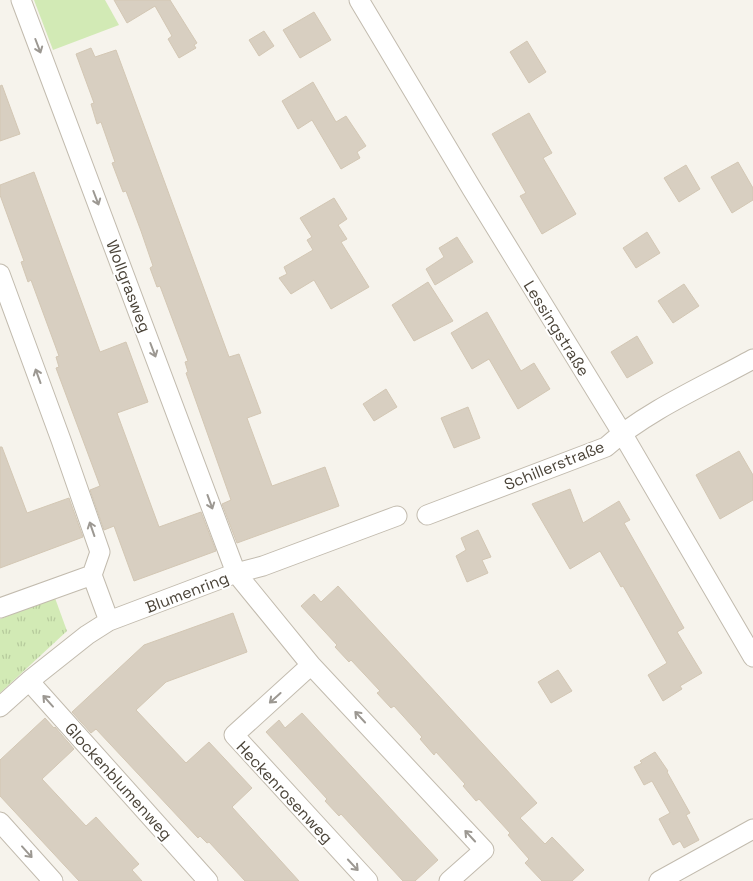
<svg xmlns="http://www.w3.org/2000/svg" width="753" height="881" viewBox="0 0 753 881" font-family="'Space Grotesk',sans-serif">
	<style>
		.grass { fill: url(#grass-tufts) }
		.park { fill: #d2eab5 }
		.building { fill: #d8cfc1; stroke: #d3c7b4 }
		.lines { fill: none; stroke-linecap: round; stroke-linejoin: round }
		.minor-casing { stroke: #c2bbae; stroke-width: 21 }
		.minor { stroke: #fff; stroke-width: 19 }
		.oneway { stroke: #9c9892 }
		.labels { text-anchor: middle; stroke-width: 4; stroke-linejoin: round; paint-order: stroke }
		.street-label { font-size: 16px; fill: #4b4439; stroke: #fff }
	</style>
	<defs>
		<pattern id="grass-tufts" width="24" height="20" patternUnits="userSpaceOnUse" patternTransform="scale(1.25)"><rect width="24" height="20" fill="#d2eab5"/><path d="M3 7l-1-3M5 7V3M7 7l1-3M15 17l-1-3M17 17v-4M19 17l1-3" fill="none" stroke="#b6ca9c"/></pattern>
	</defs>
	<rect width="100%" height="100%" fill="#f6f3ec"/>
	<!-- grass -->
	<path class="grass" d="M55 598 67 631 0 693V619Z"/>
	<!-- park -->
	<path class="park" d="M34 0H105L119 25 53 50Z"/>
	<!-- building -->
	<path class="building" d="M114 0H170L197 43 194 45 196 48 179 58 168 39 172 36 155 6 127 23Z
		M314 12 331 40 300 58 283 30Z
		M264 31 274 46 259 56 249 40Z
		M527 41 546 72 529 83 510 52Z
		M91 48 95 57 116 50 229 357 239 354 261 413 247 418 272 486 325 467 339 506 237 543 222 504 231 500 186 373 188 372 185 362 188 361 160 286 157 287 150 268 153 266 141 231 126 191 123 192 112 163 115 162 101 122 97 124 91 104 94 103 76 54Z
		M313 82 336 122 346 116 366 146 357 152 360 158 341 169 312 120 298 129 282 101Z
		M2 85 20 134 0 141V86Z
		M529 113 552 153 543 158 576 214 542 234 520 196 526 193 492 134Z
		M738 162 753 188V200L732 213 711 177Z
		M686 165 700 189 679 202 664 178Z
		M34 172 100 352 126 342 148 402 117 413 159 527 201 512 216 551 134 581 114 526 104 530 90 490 100 486 56 368 59 367 56 357 59 356 31 280 28 282 21 262 24 261 0 195V185Z
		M334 198 347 219 338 225 347 239 341 242 369 287 331 309 314 280 291 294 279 278 287 274 284 267 313 250 307 240 312 237 300 218Z
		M647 232 660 253 636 268 623 248Z
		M457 237 473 262 435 285 426 269 444 257 439 248Z
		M428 282 453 321 414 341 392 305Z
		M684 284 699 306 673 323 658 301Z
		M487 312 521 371 534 363 550 389 518 409 489 359 472 369 451 333Z
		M637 336 653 363 627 378 611 352Z
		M386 389 397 407 374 421 363 404Z
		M468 407 480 438 454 448 441 418Z
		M0 447H2L27 513 69 498 83 537 0 568Z
		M739 451 753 475V500L720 519 696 475Z
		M570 489 583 523 619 501 630 520 624 523 684 628 677 632 702 673 680 686 682 689 663 701 648 675 667 663 623 586 621 587 600 551 570 569 532 504Z
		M478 530 491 557 482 560 488 573 467 582 456 556 466 550 461 538Z
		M338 586 537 803 520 818 545 844 552 837 584 870 572 881H542L525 863 529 859 508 835 510 833 479 799 476 801 463 786 465 784 436 752 434 755 420 739 422 737 394 706 391 708 377 693 380 691 351 660 349 662 335 647 337 645 301 606 314 594 321 602Z
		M233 613 247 652 166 682 136 710 186 763 209 742 252 788 232 807 299 881H245L209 842 207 843 200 836 198 838 96 729 91 733 72 712 144 645Z
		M558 670 572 691 551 703 538 682Z
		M302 713 438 860 415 881H403L341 814 339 816 325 801 327 799 266 732 279 720 285 728Z
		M45 718 54 728 55 727 74 749 42 779 86 826 96 817 139 864 132 870 142 881H79L0 796V760Z
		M655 752 668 771 667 772 690 813 686 815 699 840 684 848 680 841 673 845 659 819 670 813 652 781 644 785 634 767 642 763 640 761Z"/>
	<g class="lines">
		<!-- minor casing -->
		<g class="minor-casing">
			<path id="minor" d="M21 0 236 573 311 665 484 850 449 881
				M359 0 472 189 622 433 753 657
				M0 274 61 440 100 552 92 575
				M427 515 606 447C646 411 706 385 753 359
				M92 575 109 621
				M0 608 92 575
				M311 665 234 735 368 881
				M29 681 208 881
				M0 707 29 681 87 635 109 621 236 573 263 566 397 516
				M0 822 53 881
				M659 881 753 829"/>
		</g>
		<!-- minor -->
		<use href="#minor" class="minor"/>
	</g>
	<!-- one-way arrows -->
	<defs><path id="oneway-shaft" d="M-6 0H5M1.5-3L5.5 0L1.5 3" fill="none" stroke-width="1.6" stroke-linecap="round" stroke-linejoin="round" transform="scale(1.25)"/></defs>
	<g class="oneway">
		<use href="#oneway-shaft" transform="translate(38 46) rotate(69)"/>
		<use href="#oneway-shaft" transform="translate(96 198) rotate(69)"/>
		<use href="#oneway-shaft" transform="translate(153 350) rotate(69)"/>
		<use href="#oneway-shaft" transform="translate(38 376) rotate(-110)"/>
		<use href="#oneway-shaft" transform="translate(210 502) rotate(70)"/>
		<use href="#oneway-shaft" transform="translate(92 529) rotate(-109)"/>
		<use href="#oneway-shaft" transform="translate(275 698) rotate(138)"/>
		<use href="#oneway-shaft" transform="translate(48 701) rotate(-132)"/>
		<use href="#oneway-shaft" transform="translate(360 717) rotate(-133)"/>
		<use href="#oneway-shaft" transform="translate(470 836) rotate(-133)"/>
		<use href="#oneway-shaft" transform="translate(27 852) rotate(48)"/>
		<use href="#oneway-shaft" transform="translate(353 865) rotate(47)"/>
	</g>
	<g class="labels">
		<!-- street labels -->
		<g class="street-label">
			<text transform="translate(129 286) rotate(69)" y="6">Wollgrasweg</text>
			<text transform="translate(557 328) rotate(58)" y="6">Lessingstraße</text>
			<text transform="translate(554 465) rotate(-22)" y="6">Schillerstraße</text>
			<text transform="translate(187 592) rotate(-21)" y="6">Blumenring</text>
			<text transform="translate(119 781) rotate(48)" y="6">Glockenblumenweg</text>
			<text transform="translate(285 792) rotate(47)" y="6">Heckenrosenweg</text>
		</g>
	</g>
</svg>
